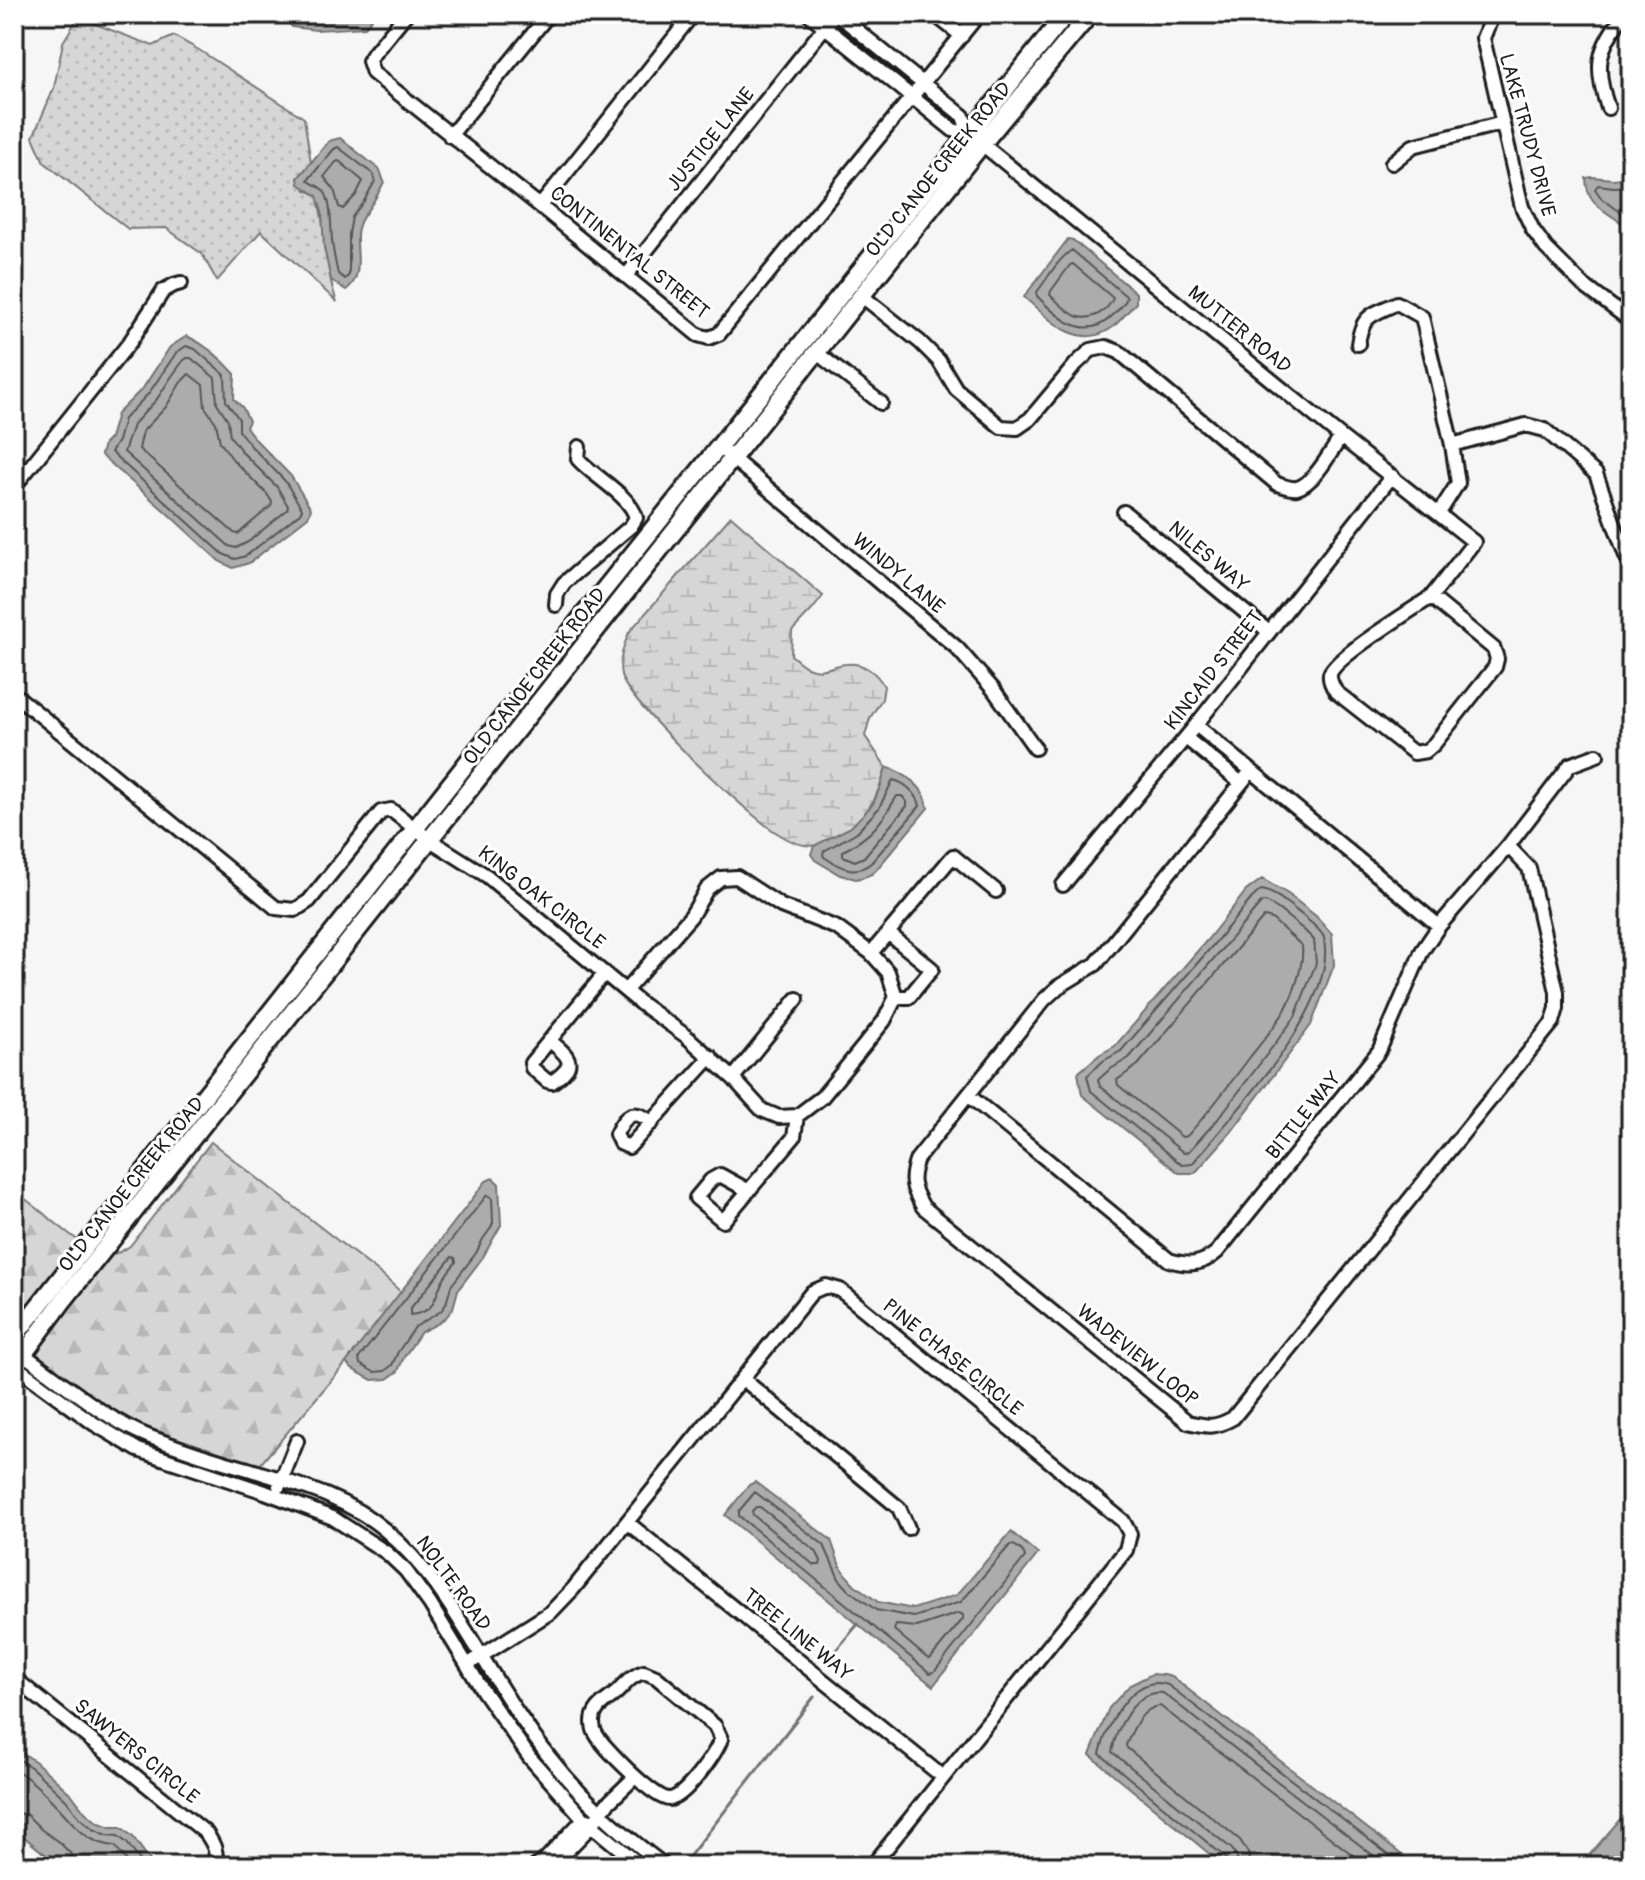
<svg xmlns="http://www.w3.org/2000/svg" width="1645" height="1880" viewBox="0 0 1645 1880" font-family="Pangolin,sans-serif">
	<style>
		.grass { fill: url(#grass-dots); stroke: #797979; stroke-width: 2 }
		.forest { fill: url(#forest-firs); stroke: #797979; stroke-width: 2 }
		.wetland { fill: url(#wetland-marsh); stroke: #797979; stroke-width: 2 }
		.water { fill: #acacac; stroke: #727272; stroke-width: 2 }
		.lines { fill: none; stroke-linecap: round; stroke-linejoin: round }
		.shore { stroke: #565656; stroke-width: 2 }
		.stream { stroke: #727272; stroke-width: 3 }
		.minor-casing { stroke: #1c1c1c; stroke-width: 18 }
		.major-casing { stroke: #1c1c1c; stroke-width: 22 }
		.minor { stroke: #fff; stroke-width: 12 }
		.major { stroke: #fff; stroke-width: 16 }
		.labels { text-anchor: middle; stroke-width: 6; stroke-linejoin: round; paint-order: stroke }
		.street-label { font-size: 20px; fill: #1c1c1c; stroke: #fff }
	</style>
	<defs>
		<pattern id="grass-dots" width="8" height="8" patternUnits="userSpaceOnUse" patternTransform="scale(2)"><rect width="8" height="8" fill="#d6d6d6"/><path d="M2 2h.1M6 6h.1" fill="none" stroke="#b7b7b7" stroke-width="1.8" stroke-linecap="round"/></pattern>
		<pattern id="forest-firs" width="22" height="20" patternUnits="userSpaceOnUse" patternTransform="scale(2)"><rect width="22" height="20" fill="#d6d6d6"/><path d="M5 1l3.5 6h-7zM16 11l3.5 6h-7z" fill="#b7b7b7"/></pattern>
		<pattern id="wetland-marsh" width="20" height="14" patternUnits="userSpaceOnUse" patternTransform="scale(2)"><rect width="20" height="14" fill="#d6d6d6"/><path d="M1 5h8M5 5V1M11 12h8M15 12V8" fill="none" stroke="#b7b7b7"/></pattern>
	</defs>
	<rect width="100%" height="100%" fill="#f6f6f6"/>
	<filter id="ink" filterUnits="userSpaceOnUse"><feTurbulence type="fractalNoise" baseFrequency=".0125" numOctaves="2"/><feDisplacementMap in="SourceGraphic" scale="16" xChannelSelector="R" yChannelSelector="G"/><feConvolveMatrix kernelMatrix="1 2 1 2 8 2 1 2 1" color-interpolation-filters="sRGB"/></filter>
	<g filter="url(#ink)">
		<!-- grass -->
		<path class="grass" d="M76 21 90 22 153 46 174 36 199 50 304 118 311 163 298 178 306 190 317 195C327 230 324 267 337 302L261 231 217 281 202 254 166 228 128 229 44 162 33 137 54 88 63 42Z"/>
		<!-- forest -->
		<path class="forest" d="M211 1142 382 1275 401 1292 346 1363 258 1467 149 1431 105 1407 30 1353 106 1254C115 1256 123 1250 130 1246Z
			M14 1191C38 1207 58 1227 82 1243L14 1330Z"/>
		<!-- wetland -->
		<path class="wetland" d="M731 516 823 596 812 610 792 631 791 655C796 659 802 665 807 667 824 674 831 665 846 664 863 662 876 672 884 686L882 699 870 718 865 736 886 767C880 790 871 812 851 827 842 834 828 838 818 845 804 848 789 841 777 833 750 817 626 701 621 675 618 661 624 645 629 632Z"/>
		<!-- water -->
		<path class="water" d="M284 14H376L365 27 316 30 292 27Z
			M340 138 380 170 384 182C380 190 376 198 371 205 364 216 358 221 357 235 356 254 364 277 346 290L331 280 324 248 322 212 317 196 299 184 298 178 329 141Z
			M1592 177 1613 179 1631 177V229C1610 213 1586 207 1586 178Z
			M1068 239 1073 240 1136 293V303C1128 311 1121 320 1113 327 1079 353 1048 318 1024 297Z
			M187 336C206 345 222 359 235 374L234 399 243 408 249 421 246 427 257 441 291 476 311 509 308 517 249 563 233 568 219 561 166 512 101 455 104 444 110 438 117 414 143 388 170 347Z
			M886 767C905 773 926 787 928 808L877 869 872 874 864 877 856 879 840 875 815 860 811 854 814 846 851 827 873 804 881 785Z
			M1262 879 1288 894 1317 917 1332 934 1334 965 1311 1025 1232 1131 1195 1173H1179L1082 1095 1078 1073 1099 1055 1115 1046 1208 939 1246 891Z
			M493 1178 499 1184 501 1225 483 1257 458 1290 453 1308 447 1316 439 1323 421 1332 404 1357 398 1371 387 1379 372 1380 352 1369 346 1363 486 1181Z
			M755 1482 831 1540 840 1566 845 1574 855 1585 878 1602 913 1609 957 1595 1011 1532 1038 1554 933 1686 725 1515 749 1485Z
			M1152 1674 1164 1675 1172 1677 1416 1866H1224L1090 1755 1109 1708 1130 1685Z
			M14 1747 36 1762 72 1795 85 1812 97 1822 110 1827H121L133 1837 154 1866H58C44 1852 28 1842 14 1827Z
			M1627 1811 1631 1814V1866H1580Z"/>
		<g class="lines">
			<!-- shore -->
			<path class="shore" d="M338 147 373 174 375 181 364 201 352 217 349 234V275L345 279 338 274C336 265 334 257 333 248 330 233 333 204 324 191 320 186 312 184 308 180L334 149Z
				M339 161 363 181 356 195 343 209 339 207 334 189 324 177 336 162Z
				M1631 186 1614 187 1598 185 1595 189 1602 199 1631 219
				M1072 250 1127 297C1125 305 1118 310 1112 316 1085 343 1057 317 1037 296V292C1047 279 1058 259 1072 250Z
				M1073 264 1113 298C1108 311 1091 322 1076 316 1066 311 1058 302 1050 295L1051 291 1070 265Z
				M186 346 195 349 225 375 226 401 239 419V431L251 446 285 481 302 509 300 513 246 556 235 559 223 554 111 452 118 441 124 419 149 393 176 353Z
				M187 358H191L215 378 217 403 228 420 230 436 243 453 277 487 288 506 287 510 248 542 236 548 229 546 124 452 133 425 157 399 172 376 183 361Z
				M189 374 203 385 205 407 216 423 220 442 234 461 267 494 272 502 271 506 238 534 234 533 139 449 143 431 166 407 181 382Z
				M893 780C904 782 918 794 920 806L871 863C855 876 839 867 824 857L823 854 824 851 857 832 879 808Z
				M897 796H902L907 802V806L864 857 855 861 843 856V851C872 836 881 823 897 796Z
				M1261 890C1276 892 1290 906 1302 915 1309 921 1320 929 1324 937 1324 938 1325 948 1325 949 1329 1015 1233 1114 1192 1164L1182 1165 1091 1091 1087 1076 1103 1061 1121 1051 1214 944 1252 898Z
				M1262 902H1266L1278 909 1304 930 1314 940 1316 963 1295 1017 1218 1119 1188 1152 1184 1153 1100 1086 1098 1080 1109 1070 1129 1058Z
				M1264 917 1272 919 1302 946C1304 965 1294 994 1284 1012 1274 1028 1261 1043 1250 1057 1230 1084 1210 1111 1187 1136L1182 1137 1118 1085 1117 1080 1138 1065Z
				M487 1195 492 1198 493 1223 491 1228 483 1239 476 1253 451 1286 446 1304 441 1311 415 1327 398 1352 392 1365 385 1371 374 1372 360 1364 359 1358Z
				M452 1257 455 1258 456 1262C451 1269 444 1276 441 1284 433 1303 434 1312 410 1315V1309Z
				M755 1492 824 1545 839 1579 850 1591 876 1610 914 1617 961 1602 1010 1545C1015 1544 1024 1551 1025 1557L934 1672 930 1673 739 1516V1511Z
				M756 1507H760L816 1551 821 1561 820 1565H814L753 1515 752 1511Z
				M959 1613 963 1615V1619L930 1659 927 1658 894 1630 896 1625 917 1627Z
				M14 1756 32 1768 66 1800 80 1818 93 1829 107 1835 118 1836 127 1843 144 1866
				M14 1768C30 1779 45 1793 58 1807 77 1827 86 1843 115 1846L131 1866
				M14 1812 27 1815 42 1830 60 1843 71 1854 73 1866
				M1228 1866 1225 1857 1100 1754C1106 1726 1133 1672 1168 1685L1403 1866
				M1238 1866 1237 1857 1232 1849 1112 1752C1116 1729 1135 1689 1163 1693L1387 1866
				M1250 1866 1248 1853 1240 1840 1127 1748 1126 1745C1133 1729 1141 1708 1160 1706L1367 1866"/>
			<!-- stream -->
			<path class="stream" d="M826 1662 858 1624
				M685 1862 814 1697"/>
			<!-- minor casing -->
			<g class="minor-casing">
				<path id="minor" d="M406 14 374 53 369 61 373 73 540 206 698 335 709 338 719 334 979 14
					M809 14 953 130 969 134 982 144 1341 437 1474 542 1431 597
					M837 14 963 116 969 134
					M934 14 962 36
					M1493 14 1483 38 1522 207 1533 230 1546 248 1583 285 1631 321
					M1608 108C1594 67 1597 48 1625 14
					M450 136 549 14
					M1392 163 1413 146 1503 123
					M540 206 693 14
					M626 276 835 14
					M862 296 920 342 939 361 956 389 1001 427 1017 428 1030 419 1076 364 1091 350 1106 347 1119 352 1277 484C1284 486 1290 489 1297 488 1313 485 1332 450 1341 437
					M1358 344C1362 314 1372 315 1397 303L1422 317 1452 445 1458 483 1439 513
					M817 353 881 403
					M1452 445 1526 425 1545 430 1596 474 1626 556 1631 563
					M726 453 957 648 993 689 1035 748
					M14 487 130 342 163 291 174 285 181 283
					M1124 512 1269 632
					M1431 597 1494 649 1497 659 1495 667 1434 744 1426 751 1414 753 1336 692C1333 687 1329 681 1330 674 1335 657 1412 610 1431 597Z
					M556 605 557 594 564 583 631 526 636 518C631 496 594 477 578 459L579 447
					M14 694 276 908 295 910 309 901 381 812 391 810 430 840 487 876 640 1003 686 1036 733 1078 762 1110 779 1117 797 1116 822 1097 884 1021 896 997 888 972 871 953 837 928 781 906 737 877 721 878 707 889 691 916 626 990
					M1196 725 1439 926
					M1186 738 1241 783
					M1251 771 1096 964 1058 987 1044 1000 917 1159C909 1180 912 1188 923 1207L1188 1422C1208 1427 1215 1428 1233 1418L1553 1022 1557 1008V992L1529 868 1508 846
					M1063 885 1196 725 1392 476
					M888 933 932 969 909 997H896
					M871 953 953 856 996 891
					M550 1041C570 1057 578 1064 552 1082L547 1081 532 1068 531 1063 605 973
					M733 1078 797 999
					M968 1095 1169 1260C1188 1266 1202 1265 1217 1252L1379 1051 1422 951 1439 926 1508 846 1570 765 1597 755
					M652 1123C634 1107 625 1115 616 1134L620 1143 629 1147 711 1057
					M749 1191 720 1175 711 1180 696 1198 723 1221 794 1137 797 1116
					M14 1348C58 1377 101 1418 150 1437 182 1449 215 1460 248 1469 296 1484 346 1497 385 1530 444 1579 476 1653 519 1715 542 1750 569 1784 600 1812 620 1832 643 1849 665 1866
					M14 1365 93 1423 138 1450 265 1492 333 1518 387 1553 406 1571 430 1604 483 1691 530 1758 584 1819 641 1866
					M743 1379 899 1508 908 1528
					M279 1486 297 1441
					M628 1523 943 1777
					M467 1665 551 1612 573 1589 812 1292 826 1286 840 1290 1123 1521 1130 1534 1126 1550 872 1866
					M644 1672 656 1677 715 1726 721 1739C716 1753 685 1798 669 1799 655 1800 603 1747 596 1734 594 1731 593 1725 593 1722 593 1708 605 1702 615 1694 625 1685 630 1676 644 1672Z
					M14 1678 206 1833C213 1843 219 1853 214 1866
					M536 1866 542 1863 584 1819 588 1820
					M552 1866 592 1825 607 1804 635 1777"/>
			</g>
			<!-- major casing -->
			<g class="major-casing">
				<path id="major" d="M14 1337 579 621 1066 14
					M14 1367 63 1301 982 144 1090 14"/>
			</g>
			<!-- minor -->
			<use href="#minor" class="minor"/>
			<!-- major -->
			<use href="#major" class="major"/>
		</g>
	</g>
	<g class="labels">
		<!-- street labels -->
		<g class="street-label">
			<text transform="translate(1528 135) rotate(75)" y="7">LAKE TRUDY DRIVE</text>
			<text transform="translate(710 139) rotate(-51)" y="7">JUSTICE LANE</text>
			<text transform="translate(938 169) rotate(-51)" y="7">OLD CANOE CREEK ROAD</text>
			<text transform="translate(630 252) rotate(39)" y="7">CONTINENTAL STREET</text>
			<text transform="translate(1240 329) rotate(39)" y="7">MUTTER ROAD</text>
			<text transform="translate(1209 556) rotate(40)" y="7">NILES WAY</text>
			<text transform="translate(899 573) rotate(40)" y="7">WINDY LANE</text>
			<text transform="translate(1213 670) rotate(-52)" y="7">KINCAID STREET</text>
			<text transform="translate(534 676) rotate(-52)" y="7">OLD CANOE CREEK ROAD</text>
			<text transform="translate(542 897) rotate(38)" y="7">KING OAK CIRCLE</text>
			<text transform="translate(1303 1115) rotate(-51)" y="7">BITTLE WAY</text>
			<text transform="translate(131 1184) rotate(-51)" y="7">OLD CANOE CREEK ROAD</text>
			<text transform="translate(1138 1355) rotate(39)" y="7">WADEVIEW LOOP</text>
			<text transform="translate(953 1357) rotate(39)" y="7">PINE CHASE CIRCLE</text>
			<text transform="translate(454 1583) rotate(54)" y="7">NOLTE ROAD</text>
			<text transform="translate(798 1634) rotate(39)" y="7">TREE LINE WAY</text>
			<text transform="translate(137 1751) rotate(39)" y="7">SAWYERS CIRCLE</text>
		</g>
	</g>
	<!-- margin -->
	<rect width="1645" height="1880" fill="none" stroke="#fff" stroke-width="48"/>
	<rect x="24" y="24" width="1597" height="1832" fill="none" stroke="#1c1c1c" stroke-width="3" filter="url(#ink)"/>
</svg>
